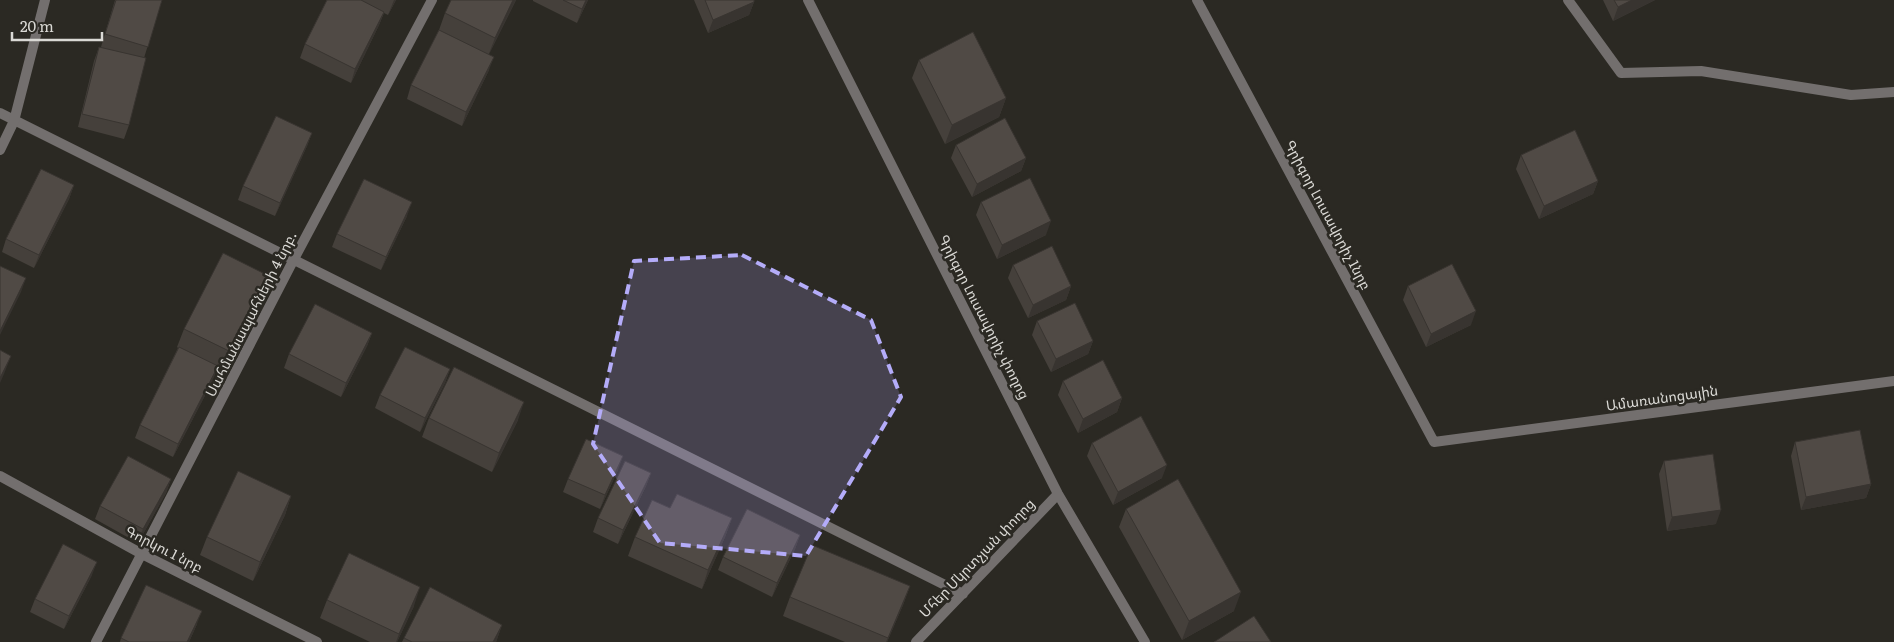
<svg xmlns="http://www.w3.org/2000/svg" width="1894" height="642" viewBox="0 0 1894 642" font-family="Literata,'Noto Sans Armenian',serif">
	<style>
		.lines { fill: none; stroke-linecap: round; stroke-linejoin: round }
		.minor { stroke: #736f6e; stroke-width: 10 }
		.tertiary { stroke: #736f6e; stroke-width: 10 }
		.wall { fill: #45403b }
		.shaded-wall { fill: #383430 }
		.building { fill: #504a45; stroke: #383430 }
		.marked { fill: #b4acf9; fill-opacity: 0.2; stroke: #b4acf9; stroke-width: 4; stroke-dasharray: 10 6; stroke-linejoin: round }
		.labels { text-anchor: middle; stroke-width: 5; stroke-linejoin: round; paint-order: stroke }
		.street-label { font-size: 14px; fill: #dad9d5; stroke: #2b2923 }
	</style>
	<rect width="100%" height="100%" fill="#2b2923"/>
	<g class="lines">
		<!-- minor -->
		<path class="minor" d="M808 0 1058 494 1145 642
			M1197 0 1434 442 1894 381
			M1568 0 1621 73 1701 71 1851 95 1894 92
			M0 113 963 594
			M0 476 142 554 317 642
			M96 642 294 259 432 0
			M916 642 1058 494"/>
		<!-- tertiary -->
		<path class="tertiary" d="M0 150 14 121 45 0"/>
	</g>
	<!-- wall -->
	<path class="wall" d="M115 0H162L144 58 129 125 124 139 78 127 94 61 99 47H101Z
		M327 0H396L388 15 384 13 379 25 351 83 300 58 305 44Z
		M516 0 489 54V70L462 126 407 99 411 85 439 30 445 13Z
		M533 0H588L577 23 533 1Z
		M694 0H754V2L749 15 708 33Z
		M1603 0H1655L1613 21Z
		M919 60 1006 98 999 117 945 144 912 78Z
		M312 133 307 146 275 216 238 200 243 186Z
		M956 145 1026 158 1021 171 972 197 951 158Z
		M1521 155 1598 181 1593 194 1539 219 1516 169Z
		M74 185 69 199 34 268 2 252 6 239Z
		M981 202 1046 235 997 259 976 215Z
		M407 216 381 270 332 247 337 234Z
		M1013 265 1071 286 1066 300 1028 318 1008 278Z
		M269 276 262 295 224 371 217 368 213 380 173 457 135 438 140 425 178 348 177 347 184 329Z
		M1408 286 1471 325 1426 347 1403 300Z
		M1037 321 1093 341 1088 354 1051 372 1032 335Z
		M372 333 367 346 341 397 284 368 289 354Z
		M450 369 445 383 420 432 375 408 380 395Z
		M1063 381 1122 398 1117 412 1078 433 1058 395Z
		M429 418 518 420 492 472 422 437Z
		M1795 442 1871 484 1866 498 1801 510 1791 456Z
		M1092 443 1162 478 1113 505 1087 456Z
		M1664 461 1716 524 1667 531 1659 474Z
		M618 470 600 509 563 492 568 479Z
		M651 473 646 486 618 544 593 532 598 518Z
		M171 479 166 493 138 543 95 519 100 506Z
		M291 496 285 515 253 581 200 555 207 537Z
		M670 508 732 518 725 537 702 589 628 556 635 537Z
		M1126 509 1234 611 1182 640 1119 527Z
		M800 535 795 549 772 597 718 570 723 557Z
		M92 575 64 629 30 612 35 599Z
		M910 586 903 605 887 642H845L783 616 790 597Z
		M327 600 414 606 397 642H370L320 618Z
		M197 624 189 642H120L121 638Z
		M502 625 496 642H402L404 638Z"/>
	<!-- shaded-wall -->
	<path class="shaded-wall" d="M394 0H396L388 15Z
		M513 0H516L488 56 495 38Z
		M586 0H588L577 23 582 9Z
		M1632 0H1655L1613 21 1618 7Z
		M754 2 749 15 708 33 713 20Z
		M384 12 379 25 351 83 355 69Z
		M494 57 489 70 462 126 466 112Z
		M1006 98 999 117 945 144 952 125Z
		M312 133 307 146 275 216 280 203Z
		M1026 158 1021 171 972 197 977 184Z
		M1598 181 1593 194 1539 219 1544 206Z
		M74 185 69 199 34 268 39 255Z
		M412 202 407 216 381 270 386 257Z
		M1051 221 1046 235 997 259 1002 245Z
		M269 276 262 295 224 371 231 352Z
		M26 278 21 292 0 335V331Z
		M1071 286 1066 300 1028 318 1033 305Z
		M1476 311 1471 325 1426 347 1431 334Z
		M372 333 367 346 341 397 346 383Z
		M1093 341 1088 354 1051 372 1056 359Z
		M11 356 4 374 0 383V378Z
		M218 366 213 380 173 457 178 444Z
		M450 369 445 383 420 432 425 418Z
		M1122 398 1117 412 1078 433 1083 419Z
		M524 402 518 420 492 472 499 453Z
		M623 456 618 470 600 509 605 495Z
		M1167 465 1162 478 1113 505 1118 492Z
		M651 473 646 486 618 544 623 530Z
		M171 479 166 493 138 543 143 529Z
		M1871 484 1866 498 1801 510 1806 497Z
		M291 496 285 515 253 581 260 562Z
		M1721 510 1716 524 1667 531 1672 517Z
		M732 518 725 537 702 589 708 570Z
		M800 535 795 549 772 597 777 583Z
		M97 562 92 575 64 629 69 616Z
		M910 586 903 605 887 642H886Z
		M420 587 414 606 397 642H396L399 634Z
		M1241 592 1234 611 1182 640 1189 621Z
		M202 611 197 624 189 642H187Z
		M502 625 496 642H493Z"/>
	<!-- building -->
	<path class="building" d="M116 0H162L148 47 105 34Z
		M327 0H361L384 12 355 69 305 44Z
		M451 0H513L495 38 445 13Z
		M563 0H586L582 9Z
		M705 0H754V2L713 20Z
		M1614 0H1632L1618 7Z
		M439 30 494 57 466 112 411 85Z
		M973 32 1006 98 952 125 919 60Z
		M99 47 146 58 129 125 82 114Z
		M276 116 312 133 280 203 243 186Z
		M1005 118 1026 158 977 184 956 145Z
		M1575 130 1598 181 1544 206 1521 155Z
		M41 169 74 185 39 255 6 239Z
		M1030 178 1051 221 1002 245 981 202Z
		M364 179 412 202 386 257 337 234Z
		M1052 246 1071 286 1033 305 1013 265Z
		M223 253 269 276 231 352 184 329Z
		M1452 264 1476 311 1431 334 1408 286Z
		M0 266 26 278 0 331Z
		M1075 303 1093 341 1056 359 1037 321Z
		M315 304 372 333 346 383 289 354Z
		M179 347 218 366 178 444 140 425Z
		M405 347 450 369 425 418 380 395Z
		M0 350 11 356 0 378Z
		M1103 360 1122 398 1083 419 1063 381Z
		M454 367 524 402 499 453 429 418Z
		M1141 416 1167 465 1118 492 1092 443Z
		M1860 430 1871 484 1806 497 1795 442Z
		M586 439 623 456 605 495 568 479Z
		M1713 454 1721 510 1672 517 1664 461Z
		M128 456 171 479 143 529 100 506Z
		M625 461 651 473 623 530 598 518Z
		M238 471 291 496 260 562 207 537Z
		M1178 479 1241 592 1189 621 1126 509Z
		M677 494 732 518 708 570 635 537 652 500 670 508Z
		M747 509 800 535 777 583 723 557Z
		M63 544 97 562 69 616 35 599Z
		M812 545 910 586 888 638 790 597Z
		M349 553 420 587 399 634 327 600Z
		M146 585 202 611 187 642H129L121 638Z
		M430 587 502 625 493 642H412L404 638Z
		M1254 616 1271 642H1214Z"/>
	<!-- marked area -->
	<path class="marked" d="M742 255 871 320 901 397 806 556 660 543 593 444 634 261Z"/>
	<g class="labels">
		<!-- street labels -->
		<g class="street-label">
			<text transform="translate(1328 215) rotate(62)" y="5">Գրիգոր Լուսավորիչ 1նրբ</text>
			<text transform="translate(251 314) rotate(-63)" y="5">Սահմանապահների 4 նրբ.</text>
			<text transform="translate(984 317) rotate(63)" y="5">Գրիգոր Լուսավորիչ փողոց</text>
			<text transform="translate(1662 398) rotate(-8)" y="5">Ամառանոցային</text>
			<text transform="translate(164 549) rotate(27)" y="5">Գորկու 1 նրբ</text>
			<text transform="translate(977 558) rotate(-46)" y="5">Մհեր Մկրտչյան փողոց</text>
		</g>
	</g>
	<!-- scale -->
	<path d="M12 32v8h90v-8" fill="none" stroke="#dad9d5" stroke-width="2.5"/>
	<text x="20" y="32" font-size="15" fill="#dad9d5" stroke="#2b2923" stroke-width="4" paint-order="stroke">20 m</text>
</svg>
